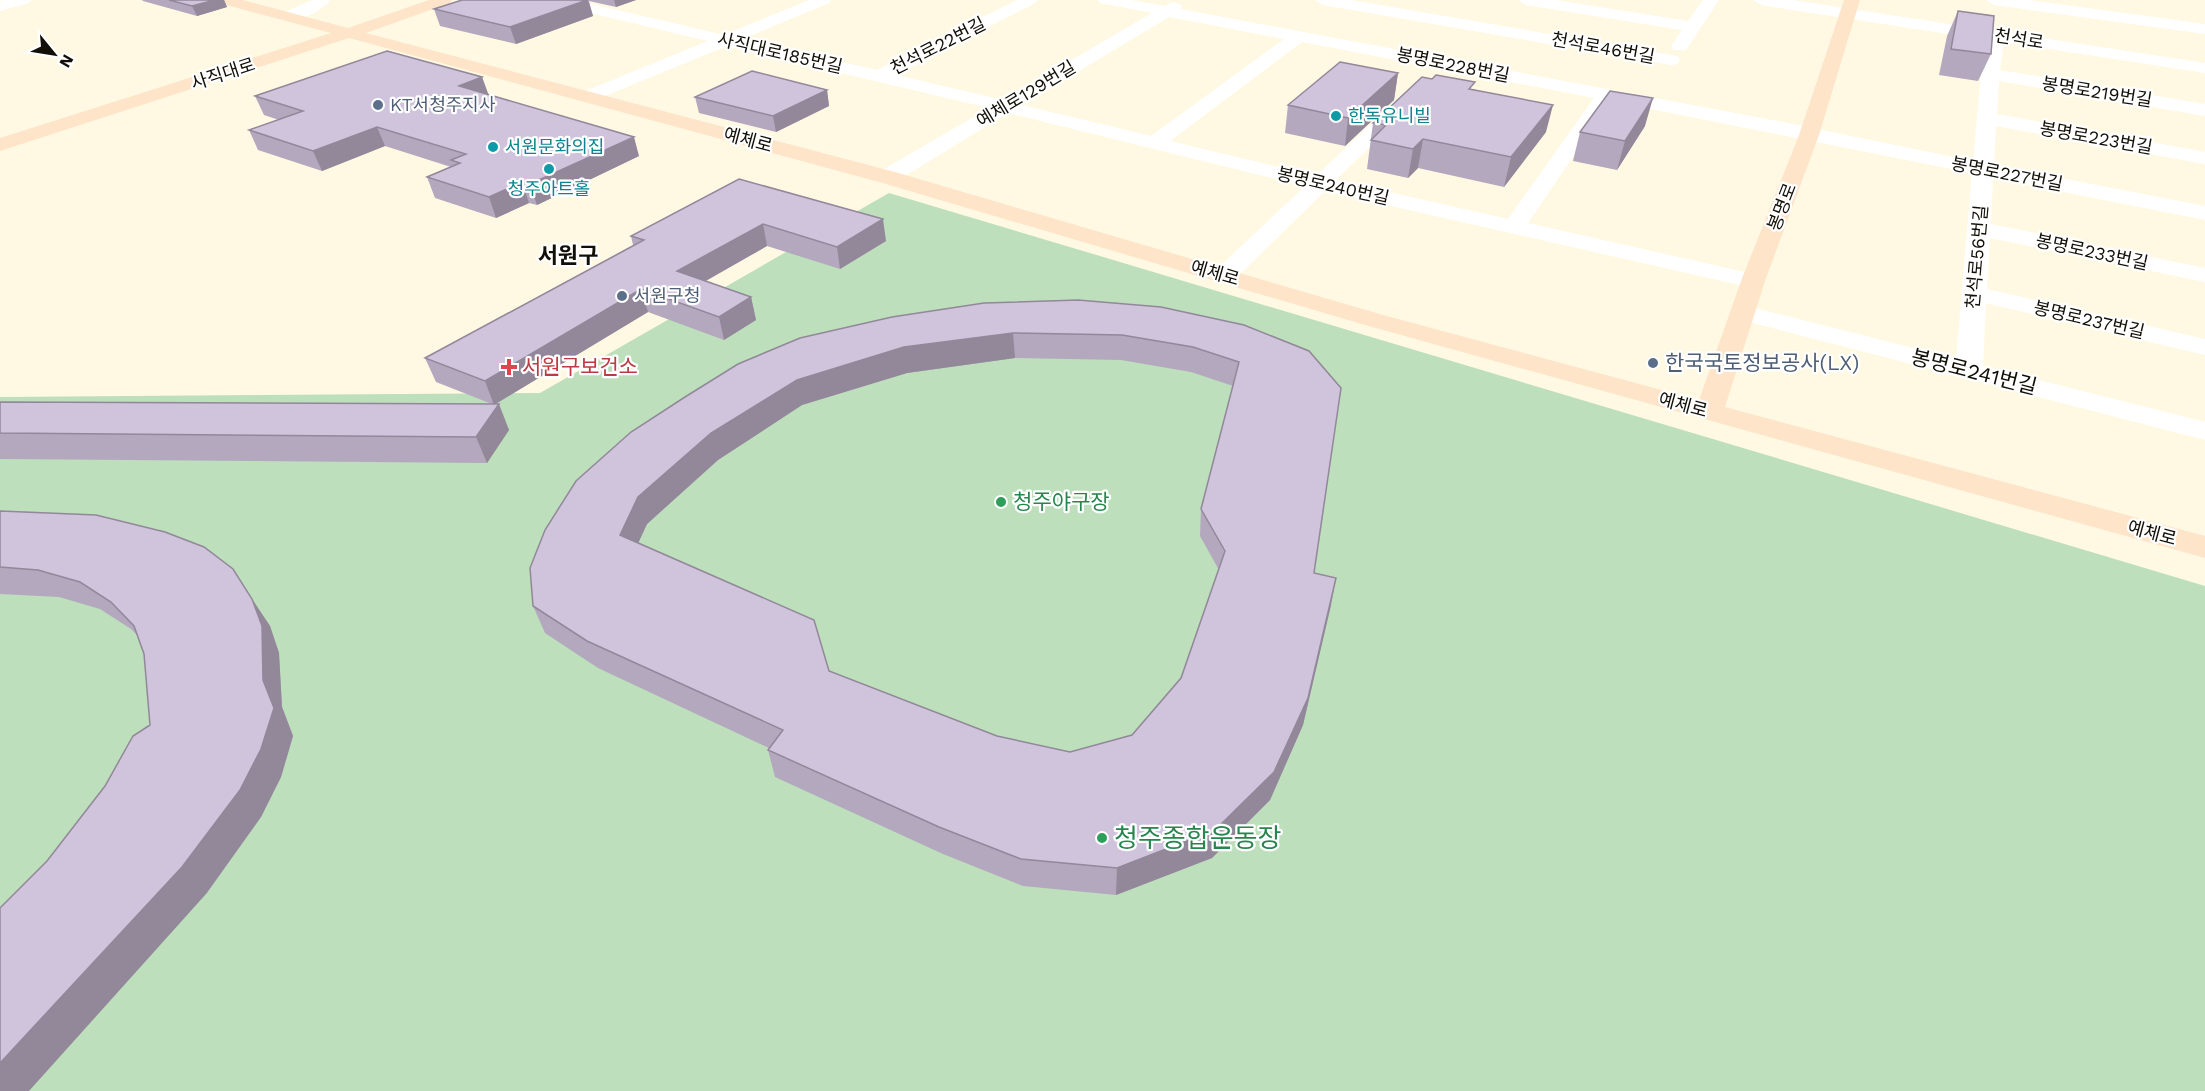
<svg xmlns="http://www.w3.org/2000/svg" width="2205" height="1091" viewBox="0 0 2205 1091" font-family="'Work Sans','Noto Sans KR',sans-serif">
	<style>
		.green { fill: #bddfbb }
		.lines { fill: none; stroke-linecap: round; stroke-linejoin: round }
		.street { fill: #fff; fill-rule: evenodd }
		.secondary { fill: #fee5ca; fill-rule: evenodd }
		.wall { fill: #b3a8bd; fill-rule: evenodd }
		.shaded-wall { fill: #92889a }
		.building { fill: #d0c3dc; stroke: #92889a; stroke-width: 1.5; fill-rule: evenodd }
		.service-dot { fill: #5c6f8a; stroke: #fff; stroke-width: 2 }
		.culture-dot { fill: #0f9aa8; stroke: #fff; stroke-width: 2 }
		.health-dot { fill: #e0444e; stroke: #fff; stroke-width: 2 }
		.leisure-dot { fill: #2e9e5b; stroke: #fff; stroke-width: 2 }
		.labels { text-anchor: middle; stroke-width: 4.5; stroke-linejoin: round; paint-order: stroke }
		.far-street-label { font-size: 18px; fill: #110f06; stroke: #fff }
		.far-service-label { font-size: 18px; fill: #4e5e75; stroke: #fff; text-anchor: start }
		.far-culture-label { font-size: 18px; fill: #0d838f; stroke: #fff; text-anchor: start }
		.service-label { font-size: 21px; fill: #4e5e75; stroke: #fff; text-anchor: start }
		.health-label { font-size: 21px; fill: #be3a42; stroke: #fff; text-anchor: start }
		.street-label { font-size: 21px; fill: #110f06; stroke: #fff }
		.leisure-label { font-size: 21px; fill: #27864d; stroke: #fff; text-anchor: start }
		.far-district-label { font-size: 22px; font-weight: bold; fill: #110f06; stroke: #fff }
		.near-leisure-label { font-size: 26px; fill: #27864d; stroke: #fff; text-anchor: start }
	</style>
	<rect width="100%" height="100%" fill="#fff9e3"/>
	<!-- green -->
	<path class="green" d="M889 193 2205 586V1091H0V397L540 393Z"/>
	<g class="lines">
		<!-- street -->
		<path class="street" d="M4 0H31L29 3 0 11V1Z
			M312 0H330C321 12 295 24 280 20L278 17 280 14Z
			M546 0H574L724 35 809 0H831L829 3 743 39 877 70 1017 0H1037L1035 3 896 75 1003 100 1152 13 1100 3 1098 0H1131L1164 6 1174 2 1180 4 1182 7 1180 9 1783 122 1973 161 1981 74 1987 40 1761 5 1753 0H1792L2205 63V73L2004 42 2000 70 2205 104V116L1999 81 1997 114 2205 152V164L1996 126 1994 165 2205 206V220L1993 178 1991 224 2205 268V282L1990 238 1987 289 2205 339V355L1986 303 1983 366 2205 422V440L1734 318 1730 313 1734 308 1743 305 1956 359 1972 173 1611 101 1528 223 1762 276 1765 281 1762 286 1753 288 1325 191 1233 281 1224 283 1215 281 1212 276 1215 271 1305 186 1008 113 895 182 887 183 879 182 876 177 879 172 989 108 727 46 590 102 583 100 581 96 583 92 708 41 548 3ZM1169 17 1284 39 1151 136 1022 105ZM1302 42 1594 98 1508 219 1336 180 1410 108 1413 104 1410 100H1396L1316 176 1170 141Z
			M1315 0H1351L1671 55 1677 56 1680 60 1677 64 1671 65 1323 5Z
			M1518 0H1555L1688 21 1703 0H1719L1686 50H1674L1671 46 1682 30 1526 5Z
			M1986 0H2029L2205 24V34L1994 5Z"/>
		<!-- secondary -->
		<path class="secondary" d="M217 0H243L348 28 429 0H452L450 3 366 33 895 172 1383 315 1699 400 1741 281 1799 135 1844 0H1860L1819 135 1765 281 1725 407 2205 536V558L1365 325 879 182 349 38 0 151V138L331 33 219 3Z"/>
	</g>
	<!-- wall -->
	<path class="wall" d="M142 0H224L227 7 197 16 143 1Z
		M462 0H636L616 7 589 1 593 16 516 44 440 26 434 9Z
		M1958 11 1991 54 1978 81 1939 75 1947 36Z
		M1398 73 1394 100 1345 146 1285 133 1288 105Z
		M482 77 488 94 639 156 537 205 529 203 496 218 435 198 427 177 451 167 385 146 322 171 258 150 249 130 279 120 264 115 255 96Z
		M1474 89 1546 132 1504 187 1418 168 1408 178 1367 169 1373 123Z
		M827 90 829 106 776 132 699 113 695 97Z
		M1645 126 1617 170 1573 161 1580 132Z
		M739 179 886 241 840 269 767 246 705 281 751 297 756 320 724 340 648 312 495 404 509 430 487 463 0 459V402L492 404 436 382 425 358 633 245 631 236Z
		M1244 325 1314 573 1331 605 1303 725 1270 800 1212 858 1116 895 1023 886 943 854 775 777 768 750 769 748 598 668 545 633 533 606 800 338ZM1015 358 1121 360 1191 372 1233 386 1201 509 1200 536 1219 570 1181 678 1132 735 1070 752 997 736 829 671 638 543 647 524 718 460 802 405 907 373Z
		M0 511 252 599 270 626 279 653 282 707 293 736 281 777 261 817 206 894 47 861 105 786 150 725 144 654 137 635 131 629 100 609 59 597 0 594Z"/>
	<!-- shaded-wall -->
	<path class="shaded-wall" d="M215 0H224L227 7 197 16 192 6Z
		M588 0 593 16 516 44 510 27Z
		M614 0H636L616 7Z
		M1398 73 1394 100 1345 146 1348 118Z
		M482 77 489 96 459 86Z
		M827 90 829 106 776 132 773 116Z
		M1653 98 1645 126 1617 170 1625 141Z
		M1553 105 1546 132 1504 187 1511 157Z
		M377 127 385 146 322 171 313 151Z
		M634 137 639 156 537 205 530 184Z
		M1423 139 1418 168 1408 178 1413 149Z
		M522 182 529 203 496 218 489 197Z
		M883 219 886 241 840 269 837 247Z
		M763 224 767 246 683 294 677 271Z
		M641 289 648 312 494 405 485 381Z
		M751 297 756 320 724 340 719 317Z
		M1013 333 1015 358 907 373 802 405 718 460 647 524 629 563 620 535 638 497 711 433 797 380 904 347Z
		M499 404 509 430 487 463 476 437Z
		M1336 578 1331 605 1303 725 1270 800 1212 858 1116 895 1117 868Z
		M252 599 270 626 279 653 282 707 293 736 281 777 261 817 206 894 29 1091H0V1063Z"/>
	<!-- building -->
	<path class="building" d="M169 0H215L192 6Z
		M462 0H587L510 27 434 9Z
		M1958 11 1994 16 1991 54 1951 49Z
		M387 51 482 77 459 86 634 137 530 184 522 182 489 197 427 177 460 163 451 160 466 154 377 127 313 151 249 130 303 111 255 96Z
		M1340 62 1398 73 1348 118 1288 105Z
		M752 71 827 90 773 116 695 97Z
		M1436 75 1475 82 1469 89 1553 105 1511 157 1423 139 1413 149 1371 140 1386 125 1373 123 1422 77 1432 79Z
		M1610 91 1653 98 1625 141 1580 132Z
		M739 179 883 219 837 247 763 224 677 271 751 297 719 317 641 289 485 381 425 358 644 240 631 236Z
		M1078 300 1161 307 1244 325 1309 351 1341 388 1314 573 1336 578 1308 698 1274 772 1215 830 1117 868 1021 859 939 827 768 750 783 730 587 641 533 606 530 568 545 530 576 481 631 432 685 397 738 364 800 338 892 317 984 303ZM1013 333 1122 335 1193 347 1239 362 1201 509 1225 551 1181 678 1132 735 1070 752 997 736 829 671 814 620 620 535 638 497 711 433 797 380 904 347Z
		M0 402 499 404 476 437 0 433Z
		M0 511 96 515 165 532 204 547 233 569 252 599 262 626 263 680 274 708 261 749 240 790 182 867 0 1063V908L47 861 105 786 133 736 150 725 144 654 134 626 111 602 80 582 38 570 0 567Z"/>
	<!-- markers -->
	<g class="service-dot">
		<circle cx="378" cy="105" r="6"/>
		<circle cx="622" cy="296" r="6"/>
		<circle cx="1653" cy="363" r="6"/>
	</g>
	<g class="culture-dot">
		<circle cx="1336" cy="116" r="6"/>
		<circle cx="493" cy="147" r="6"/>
		<circle cx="549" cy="169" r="6"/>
	</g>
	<path class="health-dot" d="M506 358h6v6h6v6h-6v6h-6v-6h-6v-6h6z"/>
	<g class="leisure-dot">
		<circle cx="1001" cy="502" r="6"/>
		<circle cx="1102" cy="838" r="6"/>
	</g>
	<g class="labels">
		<!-- far-street labels -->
		<g class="far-street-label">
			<text transform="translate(2019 39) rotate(9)" y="6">천석로</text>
			<text transform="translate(938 46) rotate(-27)" y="6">천석로22번길</text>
			<text transform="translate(1603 48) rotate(10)" y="6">천석로46번길</text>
			<text transform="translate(780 53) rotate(13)" y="6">사직대로185번길</text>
			<text transform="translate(1453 65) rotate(11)" y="6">봉명로228번길</text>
			<text transform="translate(223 74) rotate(-18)" y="6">사직대로</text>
			<text transform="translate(2097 92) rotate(9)" y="6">봉명로219번길</text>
			<text transform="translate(1026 94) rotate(-31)" y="6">예체로129번길</text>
			<text transform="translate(2096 138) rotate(10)" y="6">봉명로223번길</text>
			<text transform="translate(748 140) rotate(15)" y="6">예체로</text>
			<text transform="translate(2007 174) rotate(11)" y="6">봉명로227번길</text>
			<text transform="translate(1333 186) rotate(13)" y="6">봉명로240번길</text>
			<text transform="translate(1782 207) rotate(-69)" y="6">봉명로</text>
			<text transform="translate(2092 252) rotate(12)" y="6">봉명로233번길</text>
			<text transform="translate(1977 257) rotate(-85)" y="6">천석로56번길</text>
			<text transform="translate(1215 273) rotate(16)" y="6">예체로</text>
			<text transform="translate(2089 320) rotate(13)" y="6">봉명로237번길</text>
			<text transform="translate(1683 405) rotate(15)" y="6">예체로</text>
			<text transform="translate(2152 533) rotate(15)" y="6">예체로</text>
		</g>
		<!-- far-service labels -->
		<g class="far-service-label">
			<text x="390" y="111">KT서청주지사</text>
			<text x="634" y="302">서원구청</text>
		</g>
		<!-- far-culture labels -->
		<g class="far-culture-label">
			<text x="1348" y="122">한독유니빌</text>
			<text x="505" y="153">서원문화의집</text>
			<text x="549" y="195" text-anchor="middle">청주아트홀</text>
		</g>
		<!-- service labels -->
		<g class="service-label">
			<text x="1665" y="370">한국국토정보공사(LX)</text>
		</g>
		<!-- health labels -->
		<g class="health-label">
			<text x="522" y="374">서원구보건소</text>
		</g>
		<!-- street labels -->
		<g class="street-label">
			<text transform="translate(1974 372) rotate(14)" y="7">봉명로241번길</text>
		</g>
		<!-- leisure labels -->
		<g class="leisure-label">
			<text x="1013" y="509">청주야구장</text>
		</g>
		<!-- far-district labels -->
		<g class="far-district-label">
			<text x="568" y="263">서원구</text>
		</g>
		<!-- near-leisure labels -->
		<g class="near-leisure-label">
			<text x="1114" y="847">청주종합운동장</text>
		</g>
	</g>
	<!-- north arrow -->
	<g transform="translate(54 54) rotate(120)" stroke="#ffffff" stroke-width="4.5" paint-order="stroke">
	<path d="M0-4.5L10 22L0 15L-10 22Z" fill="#110f06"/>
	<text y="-9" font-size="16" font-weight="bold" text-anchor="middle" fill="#110f06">N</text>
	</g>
</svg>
